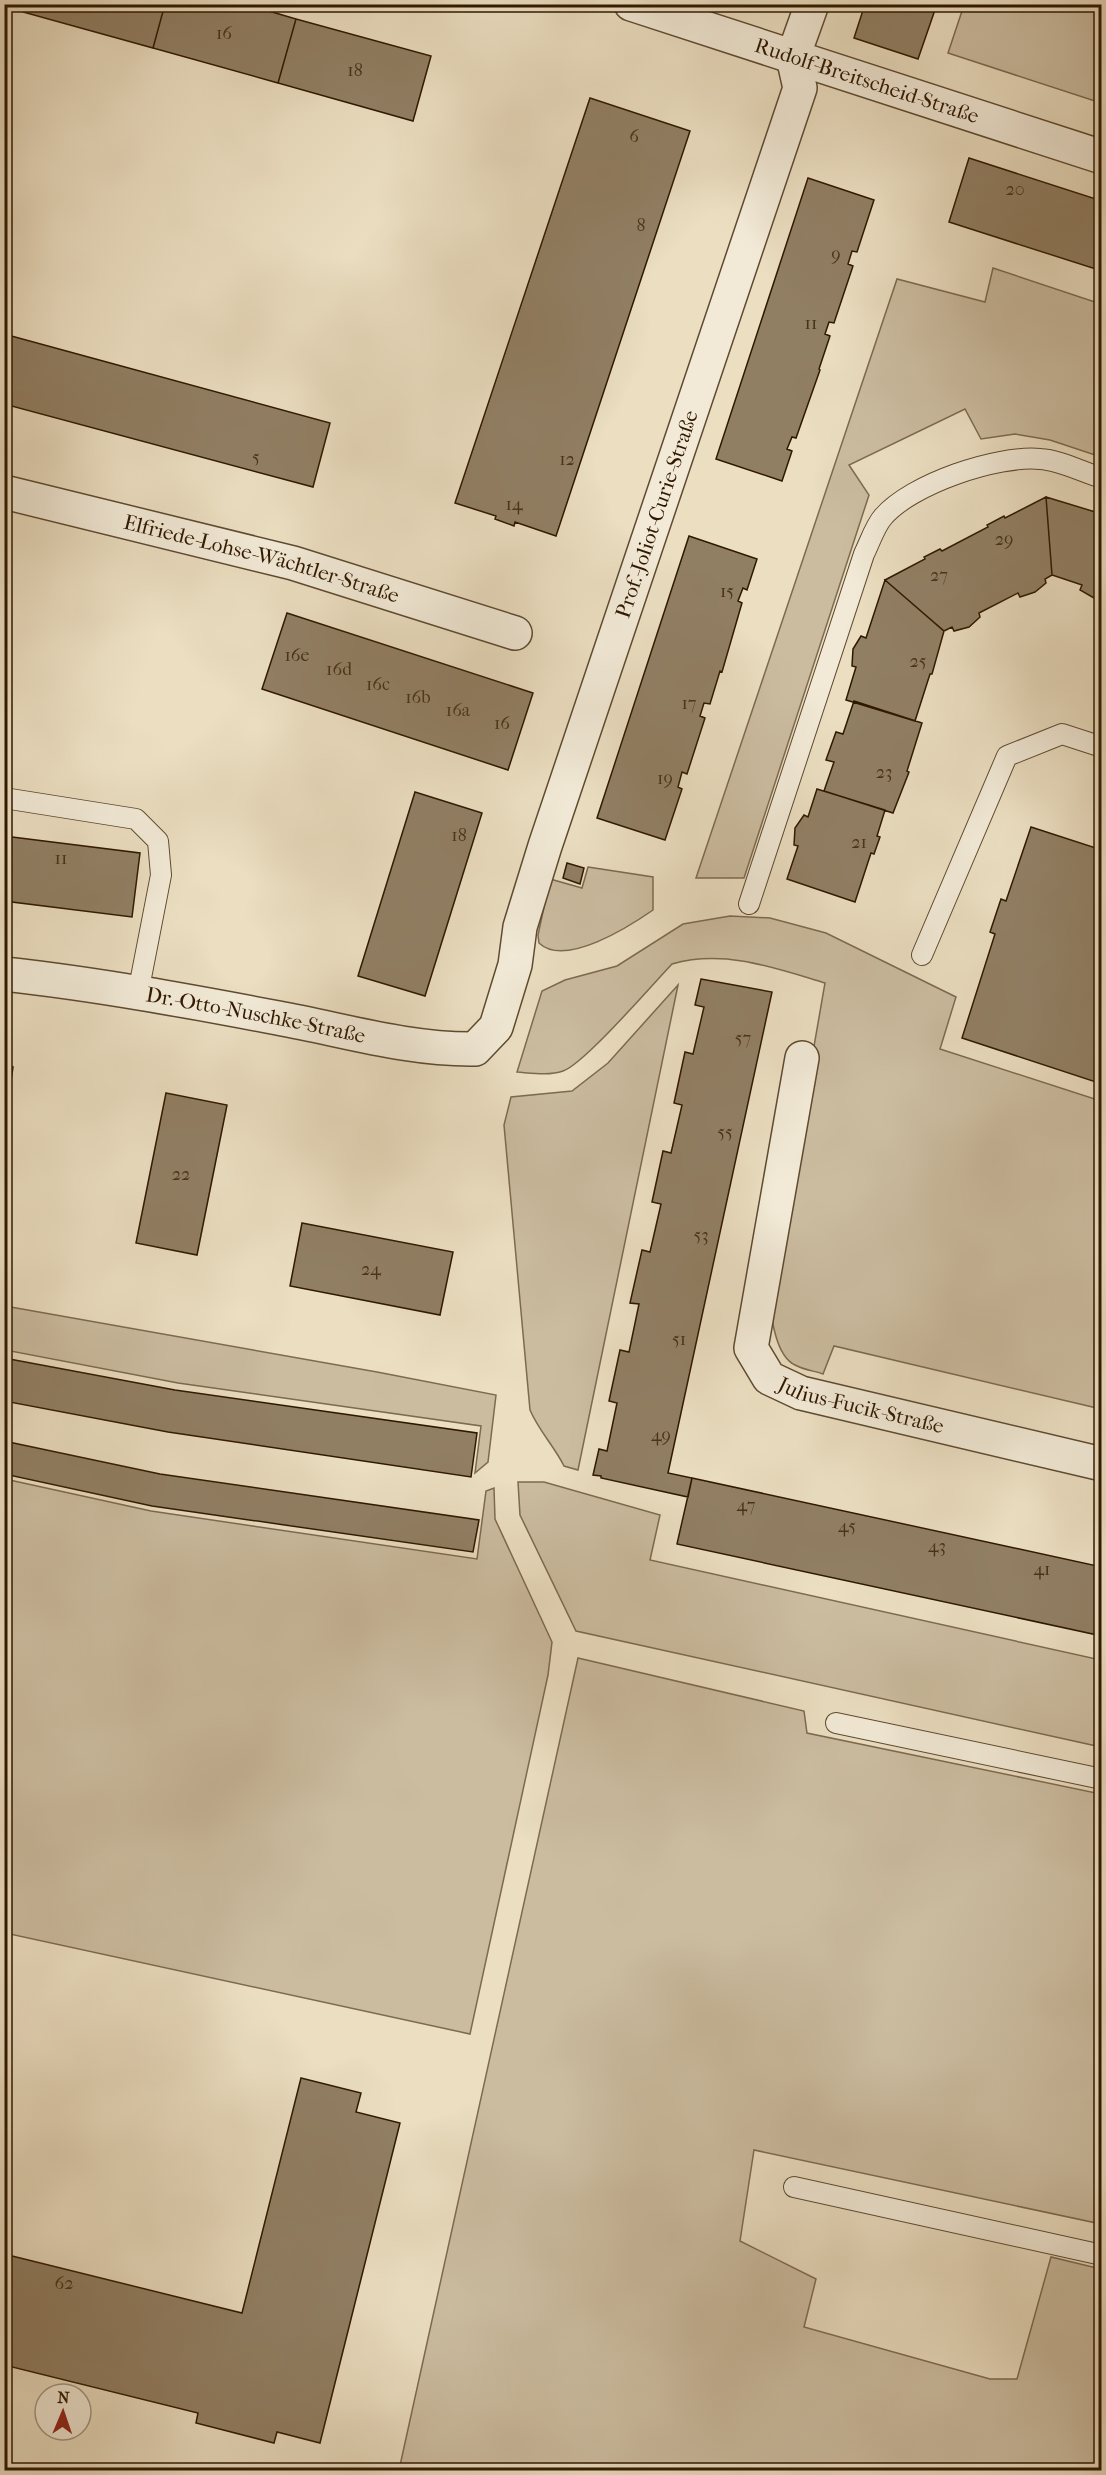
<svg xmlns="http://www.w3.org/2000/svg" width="1106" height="2475" viewBox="0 0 1106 2475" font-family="'IM FELL French Canon',serif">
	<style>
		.green { fill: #cbbca0; stroke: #7d6a50; stroke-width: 1.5 }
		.building { fill: #917f64; stroke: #2f1800; stroke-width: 1.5 }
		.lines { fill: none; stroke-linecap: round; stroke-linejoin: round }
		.service-casing { stroke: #5e4a30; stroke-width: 22 }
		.minor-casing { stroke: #5e4a30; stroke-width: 36 }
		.service { stroke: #f2ead7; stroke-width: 20 }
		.minor { stroke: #f2ead7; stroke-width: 33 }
		.labels { text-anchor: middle; stroke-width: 4.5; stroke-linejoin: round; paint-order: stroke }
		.number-label { font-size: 18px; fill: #483219 }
		.street-label { font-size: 21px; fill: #2f1800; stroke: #f2ead7 }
	</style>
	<rect width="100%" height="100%" fill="#ebdec1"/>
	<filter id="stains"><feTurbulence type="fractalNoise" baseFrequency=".00333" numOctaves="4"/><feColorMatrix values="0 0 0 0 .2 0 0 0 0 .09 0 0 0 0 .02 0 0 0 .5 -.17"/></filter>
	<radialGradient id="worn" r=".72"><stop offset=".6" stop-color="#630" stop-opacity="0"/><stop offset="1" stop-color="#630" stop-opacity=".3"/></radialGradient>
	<!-- green -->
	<path class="green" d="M964 5H1101V103L948 53Z
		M993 268 1101 304V457L1050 440 1015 434 981 439 965 409 849 465 869 495 744 878H696L897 279 985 302Z
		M588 867 653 877V910C630 926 565 968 539 943L538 935 550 879 582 888Z
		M730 916 770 918 826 933 956 997 940 1049 1101 1101V1409L834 1346 823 1374C815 1371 804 1370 795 1365 776 1356 771 1318 770 1299L825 983C775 968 724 949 672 964 652 985 584 1064 563 1071 549 1076 531 1073 517 1072L542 991 565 980 617 966 683 924Z
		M678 985 578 1470 564 1466C554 1446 539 1431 530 1410L504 1125 511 1097 572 1091 608 1063Z
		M5 1306 377 1372 496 1395 488 1462 475 1473 481 1426 178 1383 5 1350Z
		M5 1479 151 1511 477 1559 486 1491 494 1488 495 1519 552 1642 548 1675 470 2034 5 1933Z
		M518 1482H544L660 1515 650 1560 1101 1660V1747L576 1631 520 1515Z
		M578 1658 804 1711 807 1733 1101 1794V2224L754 2150 740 2241 816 2279 804 2327 990 2379H1017L1051 2257 1101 2269V2470H399Z"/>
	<!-- building -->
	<path class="building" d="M25 4H165L153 48 23 12Z
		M165 4H245L296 19 278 83 153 48Z
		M865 4H937L918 59 854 38Z
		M296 19 431 56 413 121 278 83Z
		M590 98 690 131 556 536 515 522 514 526 495 519 496 516 455 503Z
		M969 158 1102 201V271L949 222Z
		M808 178 874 200 857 252 852 251 848 264 853 266 834 323 829 322 825 334 830 336 819 369 820 370 796 438 792 437 787 449 792 451 782 481 716 459Z
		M4 334 330 423 313 487 4 404Z
		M1046 497 1052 575 1045 579 1046 583 1035 592 1020 597 1018 593 979 613 980 617 969 627 954 631 952 627 944 631 885 580 925 559 924 557 940 549 942 551 988 527 987 525 1004 516 1005 518Z
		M1046 497 1102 514V599L1094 598 1080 590 1082 585 1052 575Z
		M689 536 757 559 747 590 743 588 738 601 742 603 722 672 720 671 710 704 704 703 700 716 705 718 687 774 682 772 678 787 682 789 665 840 597 818Z
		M885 580 944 631 932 674H930L915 721 846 700 856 667 852 666 853 649 861 636 866 638Z
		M287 613 533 693 508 770 262 689Z
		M854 701 922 723 907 771 909 772 893 813 824 791 834 762 826 760 836 732 843 734Z
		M817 789 885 810 877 836 880 837 874 854 871 853 855 902 787 879 798 846 794 845 795 828 804 815 808 817Z
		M415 792 482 813 425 996 358 976Z
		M1031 827 1102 850V1084L962 1038 995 934 990 932 1001 899 1006 901Z
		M4 836 140 853 132 917 4 901Z
		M567 863 584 868 580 884 563 878Z
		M701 979 772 992 668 1473 692 1478 688 1497 601 1478V1476L593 1475 599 1449 607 1451 617 1403 609 1401 620 1350 629 1352 639 1304 630 1303 642 1250 650 1252 661 1204 652 1202 663 1151 671 1153 682 1105 674 1103 685 1052 693 1054 704 1007 695 1005Z
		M4 1066 13 1067 4 1131Z
		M166 1093 227 1105 197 1255 136 1243Z
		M302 1223 453 1252 440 1315 290 1286Z
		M4 1358 175 1390 477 1433 471 1477 168 1432 4 1401Z
		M4 1441 160 1474 479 1520 473 1552 152 1506 4 1474Z
		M692 1478 1102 1567V1636L677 1544Z
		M301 2078 361 2093 356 2112 400 2123 320 2443 277 2432 274 2443 196 2423 198 2413 4 2365V2254L242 2313Z"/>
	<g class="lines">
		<!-- service casing -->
		<g class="service-casing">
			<path id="service" d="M4 798 136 819 158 841 161 875 138 993
				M749 904 864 554C870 542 875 526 883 517 911 484 997 455 1040 459 1060 460 1082 472 1102 478
				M922 955 1007 756 1062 734 1102 747
				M836 1723 1102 1779
				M794 2187 1102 2255"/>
		</g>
		<!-- minor casing -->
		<g class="minor-casing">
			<g id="minor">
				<path id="s1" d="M631 4 1102 157"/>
				<path id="s2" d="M4 492 293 563 515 633"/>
				<path id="s3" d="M4 974C96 984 188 1001 278 1018 344 1030 408 1050 475 1049L496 1027 515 965 520 927 545 846 800 88 793 57 812 4"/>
				<path id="s4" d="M802 1058 751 1348 769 1378 801 1393 1102 1464"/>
			</g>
		</g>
		<!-- service -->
		<use href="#service" class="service"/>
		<!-- minor -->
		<use href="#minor" class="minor"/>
	</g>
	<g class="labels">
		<!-- number labels -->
		<g class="number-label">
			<text x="224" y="39">16</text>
			<text x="355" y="76">18</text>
			<text x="634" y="142">6</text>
			<text x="1015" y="195">20</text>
			<text x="641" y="231">8</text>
			<text x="836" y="260">9</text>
			<text x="811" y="329">11</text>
			<text x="256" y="463">5</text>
			<text x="567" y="465">12</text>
			<text x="514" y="510">14</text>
			<text x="1004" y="545">29</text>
			<text x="939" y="581">27</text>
			<text x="727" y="597">15</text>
			<text x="297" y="661">16e</text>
			<text x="918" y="667">25</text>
			<text x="339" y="675">16d</text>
			<text x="378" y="690">16c</text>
			<text x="418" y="703">16b</text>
			<text x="689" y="709">17</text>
			<text x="458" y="716">16a</text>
			<text x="502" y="729">16</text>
			<text x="884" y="778">23</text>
			<text x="665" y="784">19</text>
			<text x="459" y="841">18</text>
			<text x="859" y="848">21</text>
			<text x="61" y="864">11</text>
			<text x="743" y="1044">57</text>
			<text x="725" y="1138">55</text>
			<text x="181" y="1180">22</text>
			<text x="701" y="1241">53</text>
			<text x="371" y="1275">24</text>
			<text x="679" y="1345">51</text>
			<text x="661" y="1441">49</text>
			<text x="746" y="1511">47</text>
			<text x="847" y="1532">45</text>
			<text x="937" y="1552">43</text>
			<text x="1042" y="1575">41</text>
			<text x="64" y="2289">62</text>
		</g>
		<!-- street labels -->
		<g class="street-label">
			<text dy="7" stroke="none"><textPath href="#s1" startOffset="248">Rudolf-Breitscheid-Straße</textPath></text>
			<text dy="7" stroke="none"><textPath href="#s3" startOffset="1046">Prof.-Joliot-Curie-Straße</textPath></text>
			<text dy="7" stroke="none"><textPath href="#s2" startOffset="266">Elfriede-Lohse-Wächtler-Straße</textPath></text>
			<text dy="7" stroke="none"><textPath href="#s3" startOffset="255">Dr.-Otto-Nuschke-Straße</textPath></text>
			<text dy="7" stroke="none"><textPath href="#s4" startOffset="426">Julius-Fucik-Straße</textPath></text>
		</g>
	</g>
	<!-- margin -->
	<rect width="1106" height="2475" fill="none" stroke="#ebdec1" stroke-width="24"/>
	<rect x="6" y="6" width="1094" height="2463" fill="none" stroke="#2f1800" stroke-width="3"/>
	<rect x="12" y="12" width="1082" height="2451" fill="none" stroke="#2f1800" stroke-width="1.5"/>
	<!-- north arrow -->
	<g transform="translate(63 2412) rotate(2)"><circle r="28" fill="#f2ead7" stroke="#a49681" stroke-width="1.5"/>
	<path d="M0-4.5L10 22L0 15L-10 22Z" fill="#8f2418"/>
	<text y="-9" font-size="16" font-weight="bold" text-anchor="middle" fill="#2f1800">N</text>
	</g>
	<rect width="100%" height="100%" filter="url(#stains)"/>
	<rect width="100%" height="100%" fill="url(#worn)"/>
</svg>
